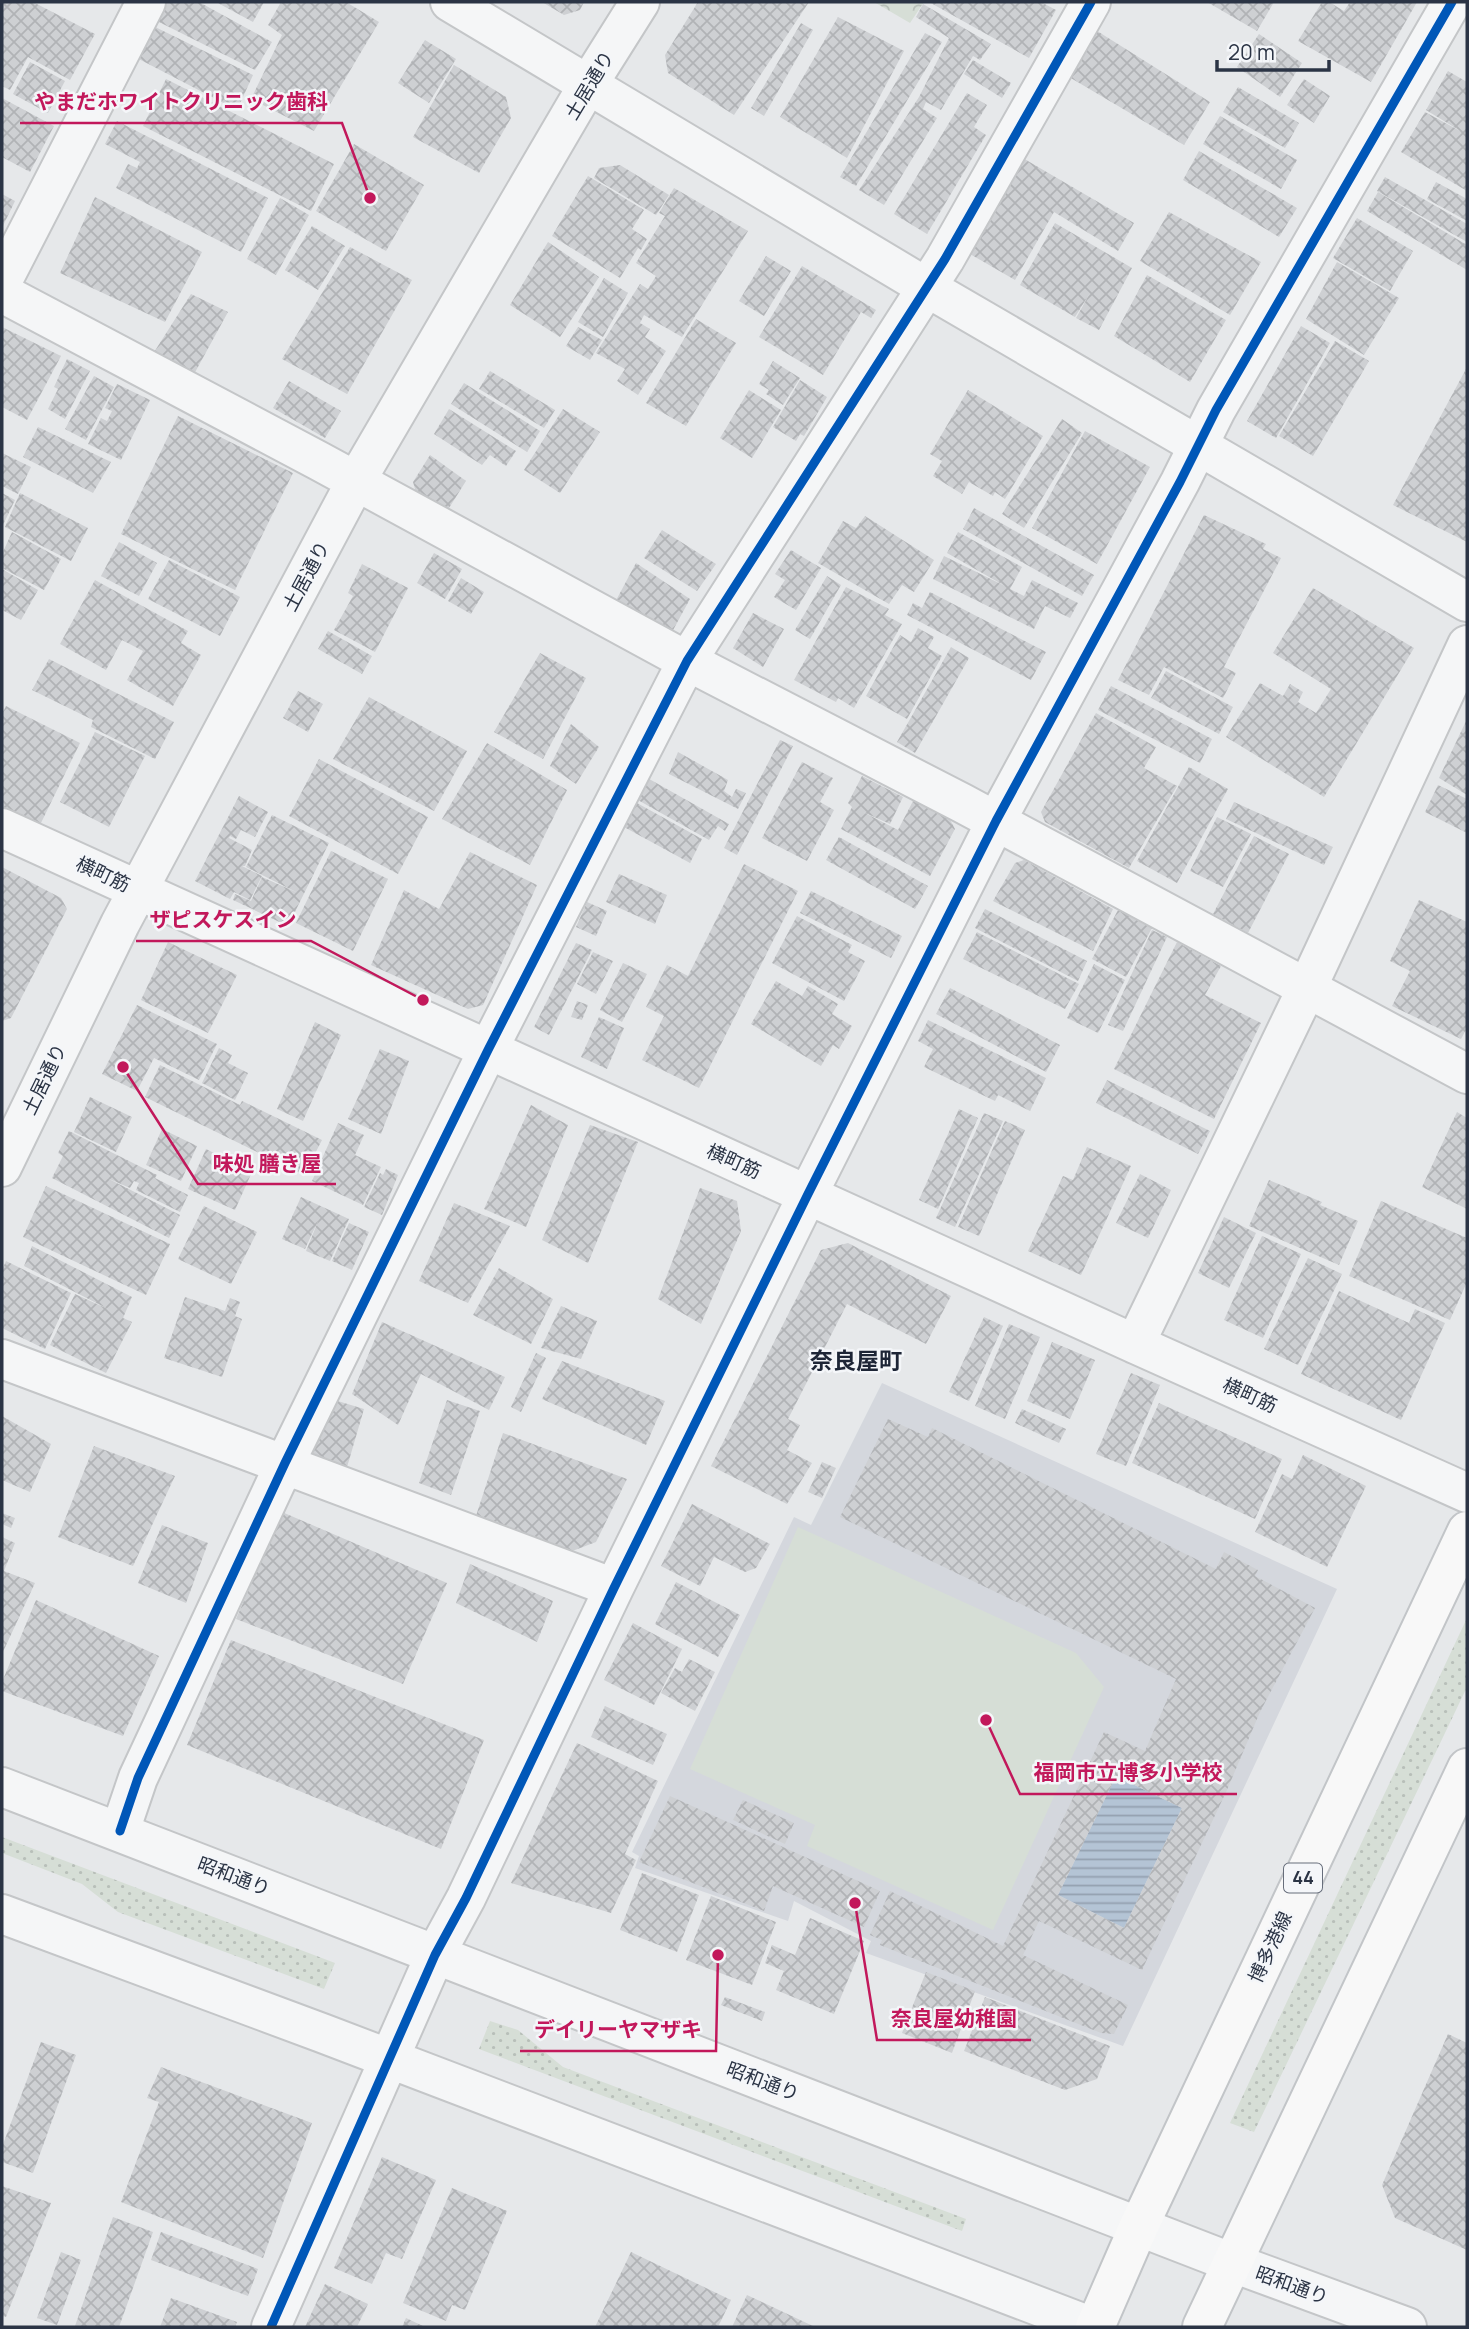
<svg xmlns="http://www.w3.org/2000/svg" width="1469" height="2329" viewBox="0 0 1469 2329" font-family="Manrope,'Noto Sans JP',sans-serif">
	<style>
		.built { fill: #d4d7dd }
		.grass { fill: url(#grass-dots) }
		.forest { fill: url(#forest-crowns) }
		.pitch { fill: #d6ded6 }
		.water { fill: url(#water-rules) }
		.building { fill: url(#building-cross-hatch); fill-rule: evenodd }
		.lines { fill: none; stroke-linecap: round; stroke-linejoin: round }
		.minor-casing { stroke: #c4c6c8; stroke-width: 42 }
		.major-casing { stroke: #c2c5c8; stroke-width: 42 }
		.minor { stroke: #f5f6f7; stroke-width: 38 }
		.major { stroke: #f8f8f8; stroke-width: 38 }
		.cycleway-casing { stroke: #f4f6f9; stroke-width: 13 }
		.cycleway { stroke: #0057b8; stroke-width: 9 }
		.labels { text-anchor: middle; stroke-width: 5; stroke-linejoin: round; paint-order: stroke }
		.shield { fill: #f4f6f9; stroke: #676e7b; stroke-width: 2 }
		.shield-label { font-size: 18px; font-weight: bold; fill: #2b3445 }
		.street-label { font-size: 19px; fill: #2b3445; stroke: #f4f6f9 }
		.quarter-label { font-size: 23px; font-weight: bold; fill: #1d2536; stroke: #f4f6f9 }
		.leader { fill: none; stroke: #c2185b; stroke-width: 2.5 }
		.callout-dot { fill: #c2185b; stroke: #f4f6f9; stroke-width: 2.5 }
		.callout-label { font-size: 21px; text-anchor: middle; font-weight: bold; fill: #c2185b; stroke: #f4f6f9; stroke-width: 5; stroke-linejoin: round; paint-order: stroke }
	</style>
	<defs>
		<pattern id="grass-dots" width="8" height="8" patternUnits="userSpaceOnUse" patternTransform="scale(1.75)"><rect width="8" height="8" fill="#d6ded6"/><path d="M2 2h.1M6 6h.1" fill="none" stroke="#b8bfb9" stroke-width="1.8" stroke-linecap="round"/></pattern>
		<pattern id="forest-crowns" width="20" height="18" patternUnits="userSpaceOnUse" patternTransform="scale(1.75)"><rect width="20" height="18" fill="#d6ded6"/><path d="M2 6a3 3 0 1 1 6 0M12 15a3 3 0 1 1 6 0" fill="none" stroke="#b8bfb9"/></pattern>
		<pattern id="water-rules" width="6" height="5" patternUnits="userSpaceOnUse" patternTransform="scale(1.75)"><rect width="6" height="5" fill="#b4c4d5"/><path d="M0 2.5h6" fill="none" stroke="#93a0af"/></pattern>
		<pattern id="building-cross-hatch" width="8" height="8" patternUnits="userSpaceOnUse" patternTransform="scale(1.75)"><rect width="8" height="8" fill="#ced0d3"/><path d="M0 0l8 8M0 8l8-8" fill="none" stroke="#b1b3b6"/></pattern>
	</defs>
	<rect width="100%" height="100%" fill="#e6e8ea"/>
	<!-- built -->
	<path class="built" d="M882 1383 1337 1589 1123 2046 866 1953 871 1941 794 1901 788 1921 635 1868 639 1856 632 1852 794 1517 811 1525Z"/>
	<!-- grass -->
	<path class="grass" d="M1467 1618V1687L1254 2132 1230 2123Z
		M2 1837 335 1963 324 1989 118 1912 82 1884 2 1853Z
		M490 2021 518 2030 563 2067 966 2219 962 2231 479 2049Z"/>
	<!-- forest -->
	<path class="forest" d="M874 2H924L910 23Z"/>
	<!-- pitch -->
	<path class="pitch" d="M798 1527 1076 1653 1104 1687 993 1930 807 1846 815 1825 690 1769Z"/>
	<!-- water -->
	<path class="water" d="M1116 1776 1182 1808 1124 1928 1058 1895Z"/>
	<!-- building -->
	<path class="building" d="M2 2H33L95 34 70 80 28 57 10 90 2 86Z
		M162 2H199L272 42 255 70 153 19Z
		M216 2H264L253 22Z
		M281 2H346L379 22 314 131 251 99 282 35 268 25Z
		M542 2H584L580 10 564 15Z
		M698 2H809L734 115 668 73 665 55Z
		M929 2H1041L1056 10 1029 58Z
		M1207 2H1274L1257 31Z
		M1322 2H1329L1344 11 1350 2H1417L1371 82 1298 41Z
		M923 4 991 44 980 60 973 56 941 110 926 102 923 109 937 118 884 205 859 190 919 97 949 38 916 17Z
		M838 17 904 51 847 158 780 117Z
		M147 23 253 75 237 110 133 56Z
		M801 23 813 30 764 116 751 108Z
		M1094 29 1210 102 1184 145 1064 74Z
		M925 33 942 42 856 186 840 177Z
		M1259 34 1302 63 1280 97 1237 67Z
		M425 40 456 59 429 103 398 83Z
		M973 60 1011 83 1002 98 964 74Z
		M30 62 65 81 48 113 13 94Z
		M454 65 506 97 511 118 479 173 413 137Z
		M1448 71 1467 82V191L1401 152 1425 112 1462 132 1426 110Z
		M166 79 334 164 311 211 143 126Z
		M1304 79 1330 96 1314 123 1287 105Z
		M1238 87 1299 123 1285 148 1223 112Z
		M967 93 987 105 974 127 986 135 927 234 894 214Z
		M2 98 54 126 30 172 2 157Z
		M1220 116 1297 160 1281 189 1203 144Z
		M117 121 268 198 241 252 116 188 128 164 137 168 140 162 105 144Z
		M354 144 424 185 386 251 316 211Z
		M1199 151 1297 208 1279 237 1183 180Z
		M1021 157 1134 223 1118 251 1054 212 1015 280 970 254Z
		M620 165 669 195 656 215 594 178 599 168Z
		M588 176 644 210 632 229 647 239 641 250 638 248 620 278 552 236Z
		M1385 177 1467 224V242L1377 191Z
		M1436 182 1467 199V221L1427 199Z
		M674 188 748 231 682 337 644 315 640 323 650 329 645 337 666 351 638 395 617 381 625 369 596 353 640 284 648 289 656 276 636 263 665 216 659 213Z
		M1378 192 1467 245V270L1367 211Z
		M2 194 15 201 2 228Z
		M95 197 202 252 165 322 60 273Z
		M280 198 309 215 276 275 247 259Z
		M1169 212 1261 262 1230 315 1140 261Z
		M1357 218 1413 251 1390 291 1333 258Z
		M1055 223 1132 268 1099 330 1076 318 1090 293 1075 317 1020 285Z
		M312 226 345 246 318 290 285 270Z
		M548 242 599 277 560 337 510 305Z
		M350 247 412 280 347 394 282 359Z
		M766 256 791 271 764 316 739 301Z
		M1337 262 1399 298 1364 355 1306 319Z
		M802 266 876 310 871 318 861 312 823 375 759 337Z
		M1147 275 1226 320 1190 382 1114 336Z
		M604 278 628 293 603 337 578 322Z
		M191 294 228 312 193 376 151 357Z
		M696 319 736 343 686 426 646 403Z
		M1301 326 1330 343 1276 438 1247 421Z
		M2 327 61 356 27 420 2 407Z
		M578 327 602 340 590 360 566 346Z
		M1335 341 1369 361 1313 456 1279 436Z
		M67 359 90 371 65 419 48 409 58 389 54 387Z
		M773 361 800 378 783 405 766 394 769 390 759 384Z
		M1467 367V542L1393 505Z
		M490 371 555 410 544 428 479 389Z
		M94 376 114 387 86 440 65 429Z
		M800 380 827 397 804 436 800 434 796 441 773 427Z
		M289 381 341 411 325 438 273 408Z
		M464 383 540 431 527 452 451 404Z
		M117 384 150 400 121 460 88 444 101 418 107 421 112 411 105 408Z
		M749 390 781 410 752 458 720 438Z
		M968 390 1043 436 1005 499 995 492 993 496 969 482 962 494 933 476 942 461 930 454Z
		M449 409 516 451 506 466 490 455 482 465 434 434Z
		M563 409 600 432 560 493 524 470Z
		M178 416 293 473 235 590 121 534Z
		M1062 419 1082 433 1024 528 1002 514Z
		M38 427 111 462 93 493 23 457Z
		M1085 431 1150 467 1097 564 1032 528Z
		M2 453 31 467 18 494 2 486Z
		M430 455 466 481 449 508 440 510 417 496 413 482Z
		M2 493 15 500 2 527Z
		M20 493 88 528 71 561 5 527Z
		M974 508 1094 575 1082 596 963 529Z
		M1204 515 1266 544 1263 549 1281 558 1224 667 1236 673 1223 698 1164 667 1149 695 1118 680Z
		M865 516 934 560 914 592 902 585 889 604 818 563 843 521 856 528Z
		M662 530 716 564 697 591 644 558Z
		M12 532 61 559 44 590 2 568V554Z
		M958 532 1022 567 1010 589 1024 596 1032 580 1078 603 1070 618 1045 606 1034 629 933 579 944 556 1005 586 947 553Z
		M119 542 157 563 139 596 101 576Z
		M791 550 821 568 796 610 774 597 785 580 775 574Z
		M434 553 462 569 445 599 417 583Z
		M169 560 240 597 220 636 148 599Z
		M636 563 690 599 672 632 613 606Z
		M362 564 408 588 375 652 334 630 353 596 348 593Z
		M2 569 38 590 21 620 2 610Z
		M827 576 841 585 810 639 795 630Z
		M461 578 484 592 471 614 448 601Z
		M95 580 188 631 181 643 201 655 173 706 127 680 143 651 122 640 106 670 60 644Z
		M846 587 889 609 885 615 902 624 854 708 838 698 836 702 794 680Z
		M1313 588 1414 648 1324 797 1226 737 1260 683 1283 696 1290 684 1303 692 1298 702 1316 713 1331 689 1273 653Z
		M930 592 1046 652 1031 680 907 615 913 603 922 608Z
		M753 613 784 629 763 667 733 648Z
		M918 628 934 637 928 648 942 656 907 719 866 696 900 635 911 642Z
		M328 631 372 656 362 674 318 649Z
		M951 647 969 658 915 753 897 742Z
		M540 653 586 678 543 759 494 732Z
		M49 659 174 722 155 759 91 727 93 720 32 690Z
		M1166 671 1233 707 1219 734 1151 698Z
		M1111 686 1212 739 1200 763 1098 710Z
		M298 691 323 704 308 732 283 718Z
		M369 697 467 751 434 811 333 759Z
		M6 706 80 743 40 825 2 809V714Z
		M1096 713 1156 747 1144 768 1177 786 1129 868 1045 822 1041 812Z
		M1467 719V795L1439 778Z
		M571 724 599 747 576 784 550 766Z
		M95 732 145 756 109 827 60 802Z
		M780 740 793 746 737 855 724 848Z
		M487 743 567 790 530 865 442 819Z
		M678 752 728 780 724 791 732 797 736 789 746 793 738 809 669 774Z
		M319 759 428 817 398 874 289 816Z
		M802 762 833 778 820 802 834 810 807 861 762 838Z
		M1189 767 1228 789 1177 883 1137 861Z
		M635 771 729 824 725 831 718 826 709 840 629 795Z
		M862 776 903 797 890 824 863 812 898 830 913 801 948 816 955 829 930 876 841 829 852 807 848 803Z
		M1438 785 1467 799V833L1425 812Z
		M239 796 268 812 255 837 241 830 236 839 230 836 229 838 252 850 245 866H242L262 876 250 900 234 892 230 899 195 881Z
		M1234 802 1333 847 1324 865 1226 819Z
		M637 803 702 839 690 863 624 827Z
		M272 815 329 843 288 926 233 900 235 894 251 901 262 877 298 893 246 867Z
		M1217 817 1251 834 1223 887 1190 871Z
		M1254 836 1289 854 1248 933 1213 914Z
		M839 837 928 886 915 909 826 860Z
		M331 851 388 879 353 951 296 923Z
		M470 852 537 885 483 1005 468 1009 371 965 404 890 439 909Z
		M1024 860 1113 909 1093 951 993 901 1015 863Z
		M744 864 798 891 699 1088 642 1060 664 1016 646 1007 667 965 688 976Z
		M2 867 61 898 67 909 11 1018 2 1021Z
		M619 874 667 895 655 924 606 902Z
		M811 891 902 936 891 958 800 913Z
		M1419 900 1467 922V1028L1461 1039 1392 1006 1410 971 1390 961Z
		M587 902 607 911 596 936 576 927Z
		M985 909 1087 961 1078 981 975 928Z
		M1118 910 1152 928 1126 977 1092 959Z
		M797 916 852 945 848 952 865 961 844 1001 772 963Z
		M1152 930 1167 937 1123 1031 1108 1025Z
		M977 932 1079 984 1065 1009 963 959Z
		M168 942 237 975 208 1033 141 1000Z
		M1177 942 1221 966 1205 995 1261 1023 1214 1119 1114 1069Z
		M576 943 592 950 549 1035 534 1027Z
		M593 952 613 961 596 994 577 984Z
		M623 963 647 974 622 1022 600 1010Z
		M1094 964 1125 980 1098 1033 1067 1018Z
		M776 981 802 996 808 986 838 1004 832 1014 852 1026 839 1049 833 1045 821 1066 751 1024Z
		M950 988 1060 1045 1046 1072 936 1014Z
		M577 1001 588 1005 582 1020 571 1017Z
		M137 1005 217 1044 199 1080 154 1058 137 1091 102 1074Z
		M599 1017 624 1028 607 1069 581 1057Z
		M928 1020 1046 1078 1030 1111 998 1095 995 1101 924 1067 933 1049 918 1041Z
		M315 1022 341 1035 303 1121 277 1109Z
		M219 1048 232 1055 228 1063 248 1073 235 1100 202 1083Z
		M380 1049 409 1061 381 1134 348 1119Z
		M160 1065 240 1105 242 1101 322 1140 304 1175 145 1097Z
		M1107 1080 1210 1131 1198 1154 1096 1103Z
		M90 1097 132 1117 116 1152 74 1132Z
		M531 1105 568 1125 526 1227 484 1209Z
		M959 1109 978 1118 938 1209 919 1200Z
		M1457 1112 1467 1118V1209L1422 1187Z
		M984 1113 1003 1121 955 1227 936 1218Z
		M1005 1121 1025 1130 979 1236 958 1227Z
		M338 1123 364 1135 355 1155 381 1167 363 1205 312 1181Z
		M590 1125 638 1142 588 1263 542 1240Z
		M162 1129 197 1146 181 1181 146 1165Z
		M69 1131 157 1175 155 1178 188 1195 180 1212 136 1190 139 1183 134 1181 130 1188 107 1178 180 1215 169 1238 52 1178 63 1156 58 1153Z
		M1087 1147 1131 1166 1081 1275 1028 1251 1063 1176 1073 1180Z
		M206 1149 252 1172 235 1210 188 1189Z
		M386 1169 398 1175 382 1215 364 1207 380 1173 383 1175Z
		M1140 1174 1171 1190 1148 1238 1116 1223Z
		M1269 1180 1322 1202 1320 1205 1358 1221 1339 1265 1249 1226Z
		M46 1186 170 1244 146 1295 23 1237Z
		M700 1188 737 1201 741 1231 701 1324 658 1299Z
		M301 1197 349 1219 330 1261 306 1251 319 1219 305 1249 282 1239Z
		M1381 1201 1467 1238V1282L1450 1320 1349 1276Z
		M454 1203 510 1226 468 1303 419 1281Z
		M204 1206 257 1232 231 1284 178 1259Z
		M1224 1217 1256 1233 1229 1288 1198 1273Z
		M349 1223 369 1232 352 1270 332 1261Z
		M1262 1236 1301 1254 1263 1338 1224 1320Z
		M848 1243 951 1296 926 1344 847 1304 788 1419 800 1425 787 1450 812 1463 787 1504 711 1466 821 1250Z
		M32 1246 132 1297 123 1318 132 1322 106 1373 50 1345 75 1294 110 1310 24 1266Z
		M1308 1258 1342 1274 1298 1365 1264 1349Z
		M6 1261 71 1293 45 1349 2 1328V1270Z
		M499 1268 553 1299 531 1344 473 1315Z
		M1339 1291 1409 1323 1415 1309 1445 1323 1401 1420 1301 1374Z
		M185 1297 225 1311 230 1298 240 1302 235 1316 242 1319 222 1377 164 1358Z
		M561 1306 597 1321 581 1359 541 1348Z
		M984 1317 1003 1326 969 1401 949 1392Z
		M382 1322 505 1377 489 1410 421 1374 398 1425 352 1394Z
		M1009 1324 1040 1337 1005 1419 975 1406Z
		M1052 1342 1095 1360 1070 1419 1027 1401Z
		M536 1353 546 1358 521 1412 511 1407Z
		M562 1361 665 1401 646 1445 542 1399Z
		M1131 1373 1160 1385 1126 1466 1096 1454Z
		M328 1398 364 1409 345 1474 311 1463 305 1449Z
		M447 1400 480 1411 451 1495 419 1483Z
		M1159 1403 1282 1459 1255 1519 1132 1463Z
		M1022 1409 1066 1429 1059 1443 1015 1423Z
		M2 1416 51 1444 30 1492 2 1480Z
		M888 1419 928 1437 932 1428 1216 1569 1224 1552 1258 1570 1255 1576 1315 1608 1260 1712 1227 1790 1142 1970 1039 1921 1023 1955 1128 2005 1114 2034 1101 2033 880 1945 882 1940 870 1935 890 1891 1003 1946 1104 1732 1145 1751 1176 1679 840 1517ZM1116 1776 1182 1808 1124 1928 1058 1895Z
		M503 1433 627 1479 596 1542 567 1553 473 1525Z
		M94 1446 175 1476 133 1566 58 1537Z
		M1303 1455 1366 1486 1327 1567 1255 1532 1282 1474 1292 1479Z
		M822 1462 836 1468 822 1498 808 1492Z
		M692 1504 770 1544 756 1568 745 1572 714 1557 700 1586 661 1566Z
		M282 1512 447 1583 403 1684 236 1619Z
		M2 1513 15 1518 11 1528 2 1524Z
		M162 1525 208 1543 186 1603 138 1583Z
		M2 1537 15 1543 4 1571 35 1583 2 1654Z
		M470 1564 553 1601 537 1642 456 1603Z
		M676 1582 740 1615 718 1657 655 1624Z
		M36 1600 159 1656 123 1736 2 1691V1682Z
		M633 1623 682 1649 654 1705 604 1680Z
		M231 1640 484 1740 441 1849 187 1745Z
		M689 1659 715 1672 695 1711 661 1693 675 1668 682 1672Z
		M605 1706 667 1734 653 1765 591 1737Z
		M577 1743 658 1781 625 1854 636 1860 611 1913 511 1883Z
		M670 1796 880 1891 864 1927 773 1886 764 1911 639 1862Z
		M743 1800 794 1823 785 1844 733 1820Z
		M642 1873 699 1895 677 1952 620 1930Z
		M711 1896 776 1922 752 1985 686 1960Z
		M810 1918 864 1941 834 2014 776 1990 784 1971 765 1963 772 1945 795 1955Z
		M926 1972 975 1991 952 2053 902 2033Z
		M725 1997 765 2012 762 2021 721 2005Z
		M985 1997 1110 2046 1097 2079 1065 2090 964 2051Z
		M1448 2034 1467 2043V2250L1395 2218 1382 2185Z
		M41 2042 76 2055 33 2173 2 2162V2147Z
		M161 2067 312 2123 263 2258 121 2202 159 2102 147 2098Z
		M382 2157 436 2180 402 2259 386 2253 372 2284 334 2268Z
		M2 2186 51 2203 6 2317 2 2316Z
		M452 2188 507 2211 465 2310 452 2305 446 2321 403 2303Z
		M113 2217 153 2232 119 2327H77L75 2326Z
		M161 2232 258 2269 248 2296 151 2260Z
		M61 2252 81 2260 57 2325 37 2318Z
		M631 2252 731 2300 718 2327H595Z
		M325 2284 368 2304 357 2327H305Z
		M747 2295 815 2327H732Z
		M171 2298 237 2322 235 2327H160Z
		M406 2318 425 2327H402Z"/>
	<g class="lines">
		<!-- minor casing -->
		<g class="minor-casing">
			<path id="minor" d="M450 2 926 287 1467 602
				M2 282 146 2
				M2 293 319 461 687 661 962 803 1467 1074
				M2 828 1135 1344 1467 1493
				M2 1167 120 924 356 481 589 83 640 2
				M1135 1344 1307 988 1467 645
				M2 1359 614 1588
				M2 1787 1233 2263 1407 2327
				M120 1831 138 1778 285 1463 488 1050 687 661 945 259 1091 2
				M2 1914 322 2033 1093 2327
				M271 2327 435 1955 466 1898 614 1588 808 1194 996 821 1180 482 1216 410 1452 2"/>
		</g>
		<!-- major casing -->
		<g class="major-casing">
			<path id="major" d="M1095 2327 1139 2226 1467 1531
				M1202 2327 1467 1768"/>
		</g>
		<!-- minor -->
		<use href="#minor" class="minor"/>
		<!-- major -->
		<use href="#major" class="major"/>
		<!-- cycleway casing -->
		<g class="cycleway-casing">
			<path id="cycleway" d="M120 1831 138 1778 285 1463 488 1050 687 661 945 259 1091 2
				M271 2327 435 1955 466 1898 614 1588 808 1194 996 821 1180 482 1216 410 1452 2"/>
		</g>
		<!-- cycleway -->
		<use href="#cycleway" class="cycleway"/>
	</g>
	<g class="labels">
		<!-- shield labels -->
		<rect class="shield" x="1284" y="1863.5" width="38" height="29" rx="5"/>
		<g class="shield-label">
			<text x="1303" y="1884">44</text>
		</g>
		<!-- street labels -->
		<g class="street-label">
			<text transform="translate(589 85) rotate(-59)" y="7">土居通り</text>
			<text transform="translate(306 576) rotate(-62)" y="7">土居通り</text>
			<text transform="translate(103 874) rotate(25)" y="7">横町筋</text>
			<text transform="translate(44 1079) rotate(-64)" y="7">土居通り</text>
			<text transform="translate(734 1161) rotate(24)" y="7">横町筋</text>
			<text transform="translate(1250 1395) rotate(24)" y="7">横町筋</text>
			<text transform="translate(234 1876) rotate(21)" y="7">昭和通り</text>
			<text transform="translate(1270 1947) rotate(-65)" y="7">博多港線</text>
			<text transform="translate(763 2081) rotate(21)" y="7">昭和通り</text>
			<text transform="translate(1292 2285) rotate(20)" y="7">昭和通り</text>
		</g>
		<!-- quarter labels -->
		<g class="quarter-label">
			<text x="856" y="1369">奈良屋町</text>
		</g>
	</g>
	<!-- callouts -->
	<path class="leader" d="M370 198L342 123H20M423 1000L311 941H136M123 1067L198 1184H336M986 1720L1020 1794H1237M855 1903L877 2040H1031M718 1955L716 2051H520"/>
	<g class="callout-dot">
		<circle cx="370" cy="198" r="7"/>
		<circle cx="423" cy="1000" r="7"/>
		<circle cx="123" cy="1067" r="7"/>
		<circle cx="986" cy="1720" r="7"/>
		<circle cx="855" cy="1903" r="7"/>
		<circle cx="718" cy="1955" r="7"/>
	</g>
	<g class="callout-label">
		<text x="181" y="109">やまだホワイトクリニック歯科</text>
		<text x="223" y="927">ザピスケスイン</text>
		<text x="267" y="1171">味処 膳き屋</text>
		<text x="1128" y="1780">福岡市立博多小学校</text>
		<text x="954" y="2026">奈良屋幼稚園</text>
		<text x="618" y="2037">デイリーヤマザキ</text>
	</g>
	<!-- border -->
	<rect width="1469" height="2329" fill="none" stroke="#2b3445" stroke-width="7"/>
	<!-- scale -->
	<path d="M1217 60v10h112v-10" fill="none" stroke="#2b3445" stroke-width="3.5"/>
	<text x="1228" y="60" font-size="21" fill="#2b3445" stroke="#f4f6f9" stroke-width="5" paint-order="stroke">20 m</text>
</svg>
